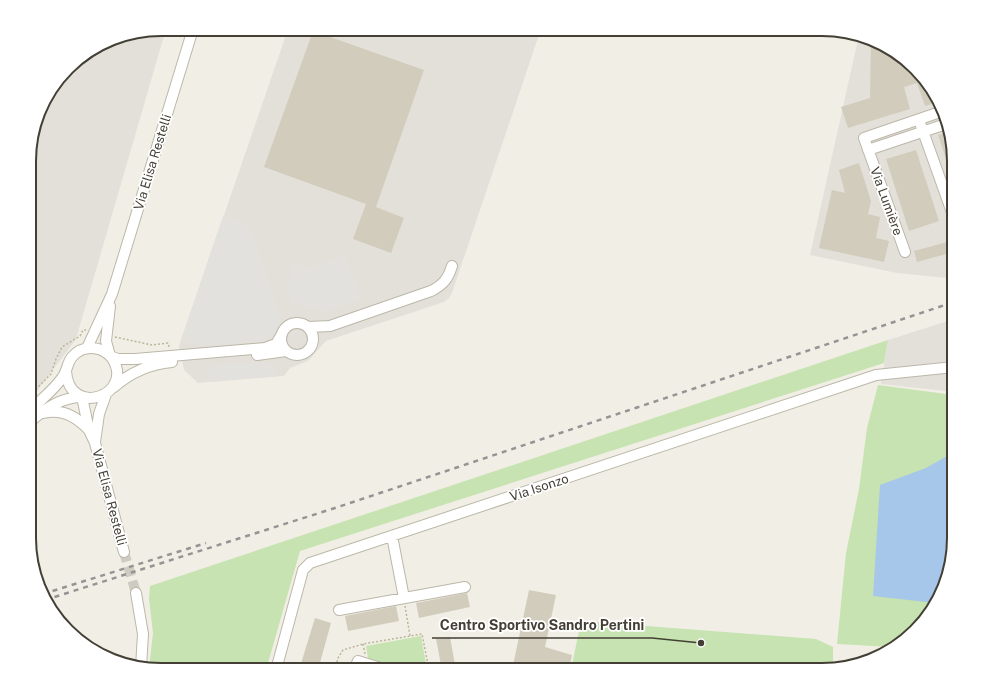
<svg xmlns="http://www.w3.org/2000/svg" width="983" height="699" viewBox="0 0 983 699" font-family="'Public Sans',sans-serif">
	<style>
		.industrial { fill: #e3e0da }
		.green { fill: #c6e3b1 }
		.parking { fill: #e2e1dd }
		.water { fill: #a6c6ea }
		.building { fill: #d2ccbc }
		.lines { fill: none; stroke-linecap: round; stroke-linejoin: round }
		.minor-tunnel { stroke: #ceccc2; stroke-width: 10; stroke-dasharray: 10 5; stroke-linecap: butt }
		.minor-casing { stroke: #bcb7a9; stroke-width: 12 }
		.path { stroke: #bcb59b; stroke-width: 1.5; stroke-dasharray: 2 2; stroke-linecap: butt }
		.minor { stroke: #fff; stroke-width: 10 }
		.rail { stroke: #949494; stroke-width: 2.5; stroke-dasharray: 5 5; stroke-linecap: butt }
		.labels { text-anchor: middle; stroke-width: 3.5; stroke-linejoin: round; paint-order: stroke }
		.street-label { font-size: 13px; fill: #433f35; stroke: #fff }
		.rim { fill: none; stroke: #433f35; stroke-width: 2 }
		.leader { fill: none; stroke: #433f35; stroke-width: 1.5 }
		.callout-dot { fill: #433f35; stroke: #fff; stroke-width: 1.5 }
		.callout-label { font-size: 14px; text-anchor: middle; font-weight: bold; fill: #433f35; stroke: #fff; stroke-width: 3.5; stroke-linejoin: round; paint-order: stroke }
	</style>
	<rect width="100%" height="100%" fill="#f1efe5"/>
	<!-- industrial -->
	<path class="industrial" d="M161 29H166L76 339 31 399 30 403V144L47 95 74 62 119 36Z
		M288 29H541L452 293 449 298 444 302 326 341 308 361 290 368 284 376 198 383 184 370 179 346Z
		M859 35 864 36 902 57 940 103 954 153V277L947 278 897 273 810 255Z
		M954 319V392L881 384 888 340Z"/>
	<!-- green -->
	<path class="green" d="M888 340 884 363 300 551 266 670 149 669 153 633 149 599 150 586Z
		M878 385 954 395V546L947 580 926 618 891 647 837 644 846 553 859 489 867 428Z
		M581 621 816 639 833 647V667L822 670H571Z
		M421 636 427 670H404L368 658 366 646Z"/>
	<!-- parking -->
	<path class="parking" d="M223 216 243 223 249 227 279 314 280 323 275 335 264 341 201 346 181 340Z
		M345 256 360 299 323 312 292 301 285 278 293 275 290 267 297 264 308 268Z
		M273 361 275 376 208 382 207 367Z"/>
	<!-- water -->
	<path class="water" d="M954 452V546L947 580 935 603 873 596 880 485 926 468Z"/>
	<!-- building -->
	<path class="building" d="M313 31 424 70 376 207 404 218 391 253 353 239 366 204 264 167Z
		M871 40 902 56 940 102 925 106 917 83 904 87 910 109 848 128 841 107 870 98Z
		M948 132 954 153 953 179 938 135Z
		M916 150 939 221 909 231 886 159Z
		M859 163 871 201 868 214 880 217 876 238 889 241 884 262 819 248 832 190 845 193 839 170Z
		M947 242 950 253 917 262 914 251Z
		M529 590 556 595 545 647 572 655 569 670H512Z
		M467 593 470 607 419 618 416 603Z
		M396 606 399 621 348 631 345 616Z
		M315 618 331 623 318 670H299Z
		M450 637 456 670H442L436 639Z"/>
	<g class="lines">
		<!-- minor-tunnel -->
		<path class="minor-tunnel" d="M124 552 136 593"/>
		<!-- minor casing -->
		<g class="minor-casing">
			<path id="minor" d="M919 120 954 218
				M868 150 946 124
				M905 252 864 138 943 111
				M110 306 106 341 110 356 118 359H135L265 348 276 344 282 334
				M281 339a16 16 0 1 1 32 0a16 16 0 1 1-32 0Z
				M308 327 330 326 431 291C443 285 448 279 452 266
				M87 348 112 294 193 29
				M257 355 286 351
				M114 387C131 372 150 364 172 362
				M30 411C40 400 53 391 62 378 67 372 67 363 72 357 77 351 84 348 91 348 99 348 107 352 112 358 136 395 69 419 66 371
				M43 413C62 408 77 417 89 430
				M30 422C44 409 63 397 82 397L89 430 95 443 124 552
				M95 442 99 414 106 394
				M392 536 404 598
				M136 593 143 634 141 667
				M339 610 465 587
				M276 670 303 570 310 563 876 375 954 367
				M354 670 358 661 387 670"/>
		</g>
		<!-- path -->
		<path class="path" d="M115 337 152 345 168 343 169 347
			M30 395 51 374 56 359 62 347 80 336 83 330H86
			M405 606 410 636
			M363 644 365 654
			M335 670 338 658 343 650 363 644 422 634 429 670"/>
		<!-- minor -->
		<use href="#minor" class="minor"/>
		<!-- rail -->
		<path class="rail" d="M43 594 206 543
			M45 600 335 508 954 302"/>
	</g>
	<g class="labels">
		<!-- street labels -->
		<g class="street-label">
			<text transform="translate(152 162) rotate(-73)" y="5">Via Elisa Restelli</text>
			<text transform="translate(887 201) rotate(70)" y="5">Via Lumière</text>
			<text transform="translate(539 487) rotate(-18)" y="5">Via Isonzo</text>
			<text transform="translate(110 497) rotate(75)" y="5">Via Elisa Restelli</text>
		</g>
	</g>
	<!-- crop -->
	<path d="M0 0H983V699H0ZM161 36H822A125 125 0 0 1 947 161V538A125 125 0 0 1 822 663H161A125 125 0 0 1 36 538V161A125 125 0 0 1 161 36Z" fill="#fff" fill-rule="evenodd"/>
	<path class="rim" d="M161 36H822A125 125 0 0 1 947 161V538A125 125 0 0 1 822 663H161A125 125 0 0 1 36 538V161A125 125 0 0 1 161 36Z"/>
	<!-- callouts -->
	<path class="leader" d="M701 643L652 638H432"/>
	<circle class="callout-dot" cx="701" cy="643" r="4"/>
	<g class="callout-label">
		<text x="542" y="630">Centro Sportivo Sandro Pertini</text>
	</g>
</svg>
